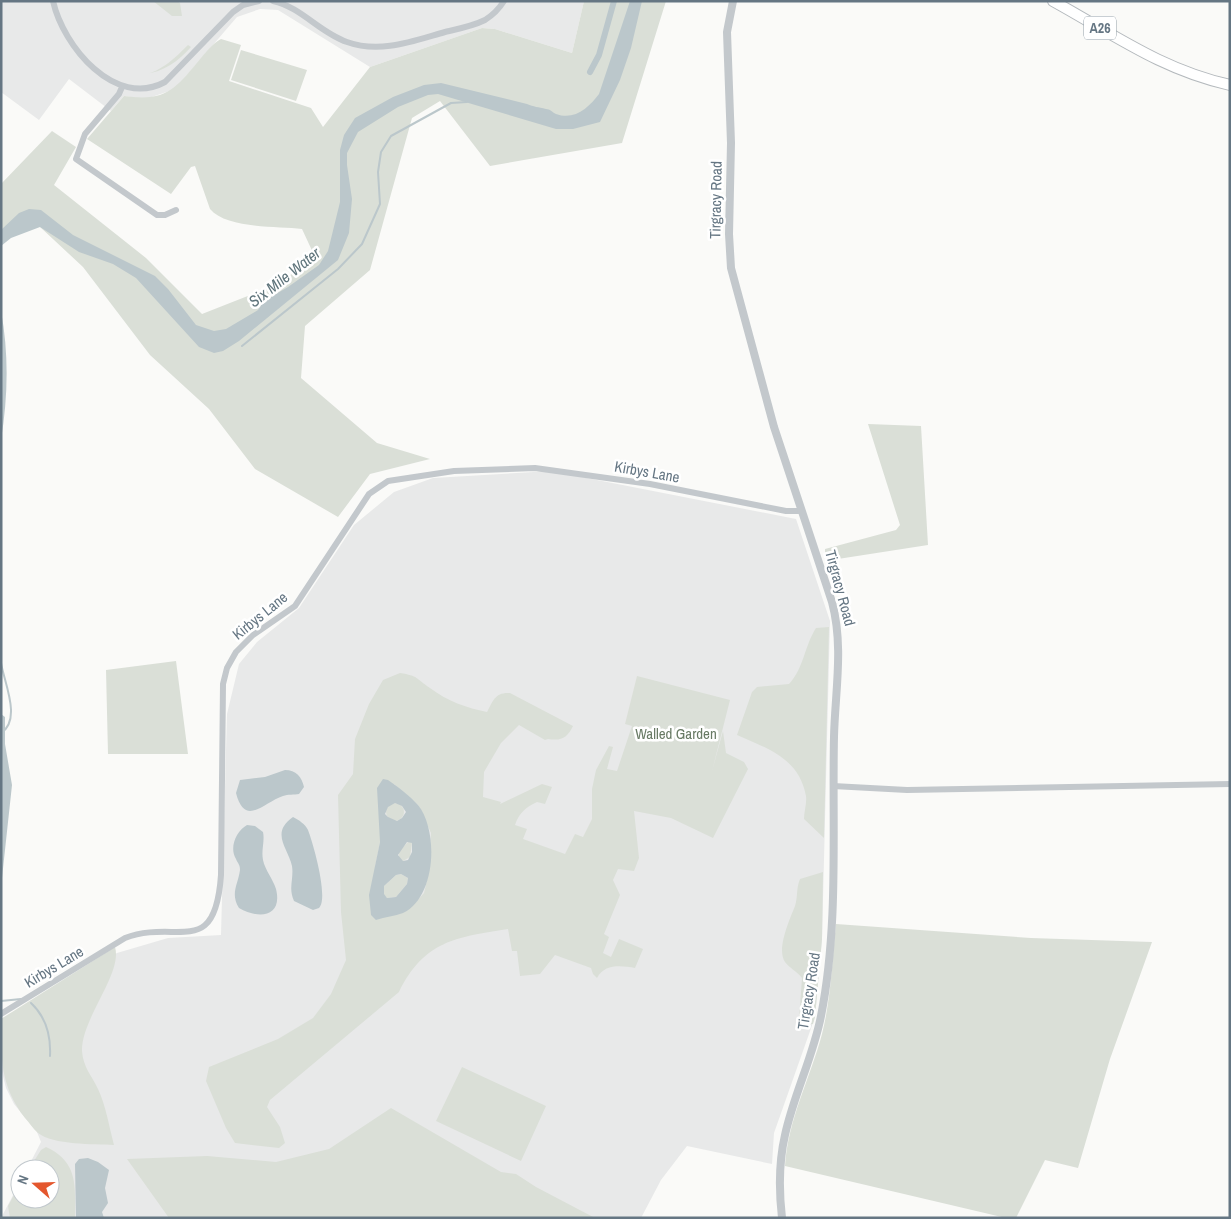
<svg xmlns="http://www.w3.org/2000/svg" width="1231" height="1219" viewBox="0 0 1231 1219" font-family="'Archivo Narrow',sans-serif">
	<style>
		.built { fill: #e8e9e9 }
		.green { fill: #dadfd7; fill-rule: evenodd }
		.water { fill: #bbc7cb; fill-rule: evenodd }
		.lines { fill: none; stroke-linecap: round; stroke-linejoin: round }
		.stream { stroke: #bbc7cb; stroke-width: 2 }
		.canal { stroke: #bbc7cb; stroke-width: 6 }
		.trunk-casing { stroke: #b4b9bd; stroke-width: 12 }
		.minor { stroke: #c3c8cc; stroke-width: 6 }
		.tertiary { stroke: #c3c8cc; stroke-width: 8 }
		.trunk { stroke: #fff; stroke-width: 10 }
		.labels { text-anchor: middle; stroke-width: 5; stroke-linejoin: round; paint-order: stroke }
		.shield { fill: #fff; stroke: #939fa8; stroke-width: 1 }
		.shield-label { font-size: 14px; font-weight: bold; fill: #657683 }
		.street-label { font-size: 15px; fill: #657683; stroke: #fff }
		.park-label { font-size: 15px; fill: #687a64; stroke: #fff }
		.water-label { font-size: 16px; font-style: italic; fill: #60757c; stroke: #fff }
	</style>
	<rect width="100%" height="100%" fill="#fafaf8"/>
	<!-- built -->
	<path class="built" d="M1 1H584L572 53 495 29 482 28 370 67 278 10 260 9 237 17 175 89 146 99 124 96 111 111 69 79 39 120 1 92Z
		M551 471 796 519 830 621 822 939 815 1017 774 1133 772 1164 687 1146 661 1180 641 1218H1L20 1182V1199H50V1169H27L41 1142 37 1132 14 1104 6 1088 1 1068V1019L117 953 168 938 221 935 227 714 239 664 257 642 299 608 354 525 394 492 433 478Z"/>
	<!-- green -->
	<path class="green" d="M153 1H177L180 3 182 16H172Z
		M584 1H666L622 143 490 166 440 101 412 118 370 270 305 326 301 378 377 443 430 459 370 474 338 517 255 469 209 409 150 355 83 267 39 226 30 223 1 240V184L52 131 76 147 54 185 146 258 202 314 278 284 315 257 302 229C277 226 227 229 210 209L195 166 191 167 171 194 87 139 124 96C167 102 175 89 201 58 207 51 213 43 221 39L241 45 229 81 311 108 323 127 370 67 482 28 495 29 572 53Z
		M188 45 191 47C179 61 163 72 145 74 161 72 177 56 188 45Z
		M241 50 307 70 296 101 231 80Z
		M868 424 921 426 928 545 825 561V549L896 530 900 525Z
		M829 627 824 838 804 819C804 812 807 803 806 796 799 758 768 749 737 735L752 692 757 687 789 684C804 668 804 647 816 628Z
		M176 661 188 754H108L106 670Z
		M400 673C419 676 415 678 430 688 447 701 467 708 487 712 493 701 495 692 510 693L573 726C567 738 562 741 548 739L545 740 519 725 501 743 484 772 483 797 501 802 500 804 542 784 552 787 545 804 537 802C526 807 519 813 515 825L527 829 523 839 565 854 575 834 583 837 592 819V789L596 770 609 746 613 747 607 769 617 771 632 726 625 724 637 676 730 700 712 771 723 731 726 753 744 762 748 769 713 838 671 818 634 811 639 858 634 871 618 869 613 880 620 895 604 934 609 937 603 953 611 957 619 939 643 949 635 968C622 966 605 963 597 978L593 974 591 968 555 955 540 974 520 976 517 951H512L508 929C456 937 424 941 399 992L270 1100 267 1107 280 1127 285 1143 279 1148 235 1143 226 1128 206 1081 209 1067 278 1039 313 1018 331 994 346 960 341 912 338 795 353 774 355 739 369 704 383 680ZM394 784 418 805 431 833 428 876 424 893 416 902 376 920 375 867 380 842V821Z
		M386 812a9 9 0 1 1 18 0a9 9 0 1 1-18 0Z
		M409 841 412 843 410 857 403 861 399 859V851Z
		M823 872 822 939 815 1017 813 1024H801L799 1020 802 978C797 971 789 968 785 962 776 949 790 919 795 906 798 897 796 888 800 879Z
		M401 874 408 878 407 884 396 897 387 898 384 895V886L396 875Z
		M836 924 1031 938 1152 942 1110 1059 1078 1168 1045 1160 1016 1218H1006L785 1166C788 1119 810 1079 822 1034 831 999 832 961 836 924Z
		M115 947C123 973 81 1019 82 1051 83 1067 92 1076 98 1089 106 1106 109 1126 114 1145 94 1144 53 1145 38 1133 33 1129 29 1122 25 1118 0 1085 1 1059 1 1019Z
		M462 1067 546 1106 521 1161 436 1121Z
		M391 1108 501 1172 516 1174 536 1187 595 1218H169L127 1159 207 1156 276 1162 329 1149Z
		M46 1147C79 1162 75 1187 75 1218H10L8 1206 20 1184V1199H50V1169H29L41 1150Z"/>
	<!-- water -->
	<path class="water" d="M630 1H642L631 48 620 80 600 122 573 129H556L438 94 428 95 398 107 358 132 347 153V165L352 199 349 233 338 260 239 341 223 351 214 353 199 347 136 278 113 264 79 252 40 227 11 238 1 246V230L19 213 29 209 41 210 73 235 155 276 168 289 196 325 214 331 226 329 258 310 264 301 288 287 319 265 328 251 340 202V150L344 135 355 118 393 97 424 85 441 83 527 104C534 107 538 107 546 109 550 109 552 112 556 114 575 121 589 107 599 94Z
		M1 311C9 354 8 397 1 440Z
		M1 714 5 717V744L12 785 1 887Z
		M285 770C296 770 302 777 304 787L299 794C294 795 288 794 283 796 264 802 245 828 236 793L240 780 265 777Z
		M383 779 388 780C398 787 410 796 418 805 439 831 436 898 403 913 395 916 385 917 376 920L371 915 369 895 380 842 377 788ZM395 803 402 806 406 812 402 818 397 821 388 817 385 814 388 807ZM407 842 412 843V852L408 860 403 861 398 855ZM401 874 408 878 407 884 396 897 387 898 384 894V886L396 875Z
		M293 817C299 820 305 824 308 830 313 843 329 898 319 908L313 910 294 901C288 888 294 879 292 866 288 848 270 833 293 817Z
		M247 825 255 826 263 832C265 841 261 850 263 860 265 870 273 879 276 889 283 918 258 919 239 908 230 893 238 885 240 870 240 864 238 864 236 859 229 848 236 831 247 825Z
		M88 1158 98 1162 109 1170 105 1188 108 1203 102 1212 104 1218H76L75 1164 79 1159Z"/>
	<g class="lines">
		<!-- stream -->
		<path class="stream" d="M242 346 338 269 362 244 380 204 378 172 381 152 391 136 451 103 467 102
			M1 663C4 682 22 720 1 733
			M1 1001 21 999
			M31 1003C46 1017 51 1036 50 1056"/>
		<!-- canal -->
		<path class="canal" d="M590 72 599 55 614 1"/>
		<!-- trunk casing -->
		<g class="trunk-casing">
			<path id="trunk" d="M1053 1C1113 34 1162 70 1230 85"/>
		</g>
		<!-- minor -->
		<path class="minor" d="M53 1C63 46 115 109 165 82L233 12 243 5 259 1
			M273 1C301 7 320 33 347 42 380 54 413 41 445 32 458 29 473 26 485 20 493 15 499 9 504 1
			M122 87 119 94 85 134 76 159 157 215H165L176 210
			M833 786 907 790 1230 784
			M1 1014 125 938C177 918 215 961 221 875L223 684 227 668 236 652 253 635 295 606 369 494 388 481 454 471 535 468 650 484 786 511H802"/>
		<!-- tertiary -->
		<path class="tertiary" d="M733 1 727 32 731 143 729 234 731 268 774 427 832 602C844 647 835 692 834 737 832 829 839 925 821 1016 813 1057 794 1094 785 1135 779 1161 779 1192 782 1218"/>
		<!-- trunk -->
		<use href="#trunk" class="trunk"/>
	</g>
	<g class="labels">
		<!-- shield labels -->
		<rect class="shield" x="1084" y="16.5" width="32" height="23" rx="4"/>
		<g class="shield-label">
			<text x="1100" y="33">A26</text>
		</g>
		<!-- street labels -->
		<g class="street-label">
			<text transform="translate(716 200) rotate(-89)" y="5">Tirgracy Road</text>
			<text transform="translate(647 472) rotate(10)" y="5">Kirbys Lane</text>
			<text transform="translate(840 588) rotate(75)" y="5">Tirgracy Road</text>
			<text transform="translate(260 616) rotate(-39)" y="5">Kirbys Lane</text>
			<text transform="translate(54 967) rotate(-31)" y="5">Kirbys Lane</text>
			<text transform="translate(809 991) rotate(-81)" y="5">Tirgracy Road</text>
		</g>
		<!-- park labels -->
		<g class="park-label">
			<text x="676" y="739">Walled Garden</text>
		</g>
		<!-- water labels -->
		<g class="water-label">
			<text transform="translate(284 277) rotate(-38)" y="6">Six Mile Water</text>
		</g>
	</g>
	<!-- border -->
	<rect width="1231" height="1219" fill="none" stroke="#657683" stroke-width="5"/>
	<!-- north arrow -->
	<g transform="translate(35 1184) rotate(290)"><circle r="24" fill="#ffffff" stroke="#c1c8cd"/>
	<path d="M0-4L9 19L0 12L-9 19Z" fill="#e4572e"/>
	<text y="-8" font-size="14" font-weight="bold" text-anchor="middle" fill="#657683">N</text>
	</g>
</svg>
